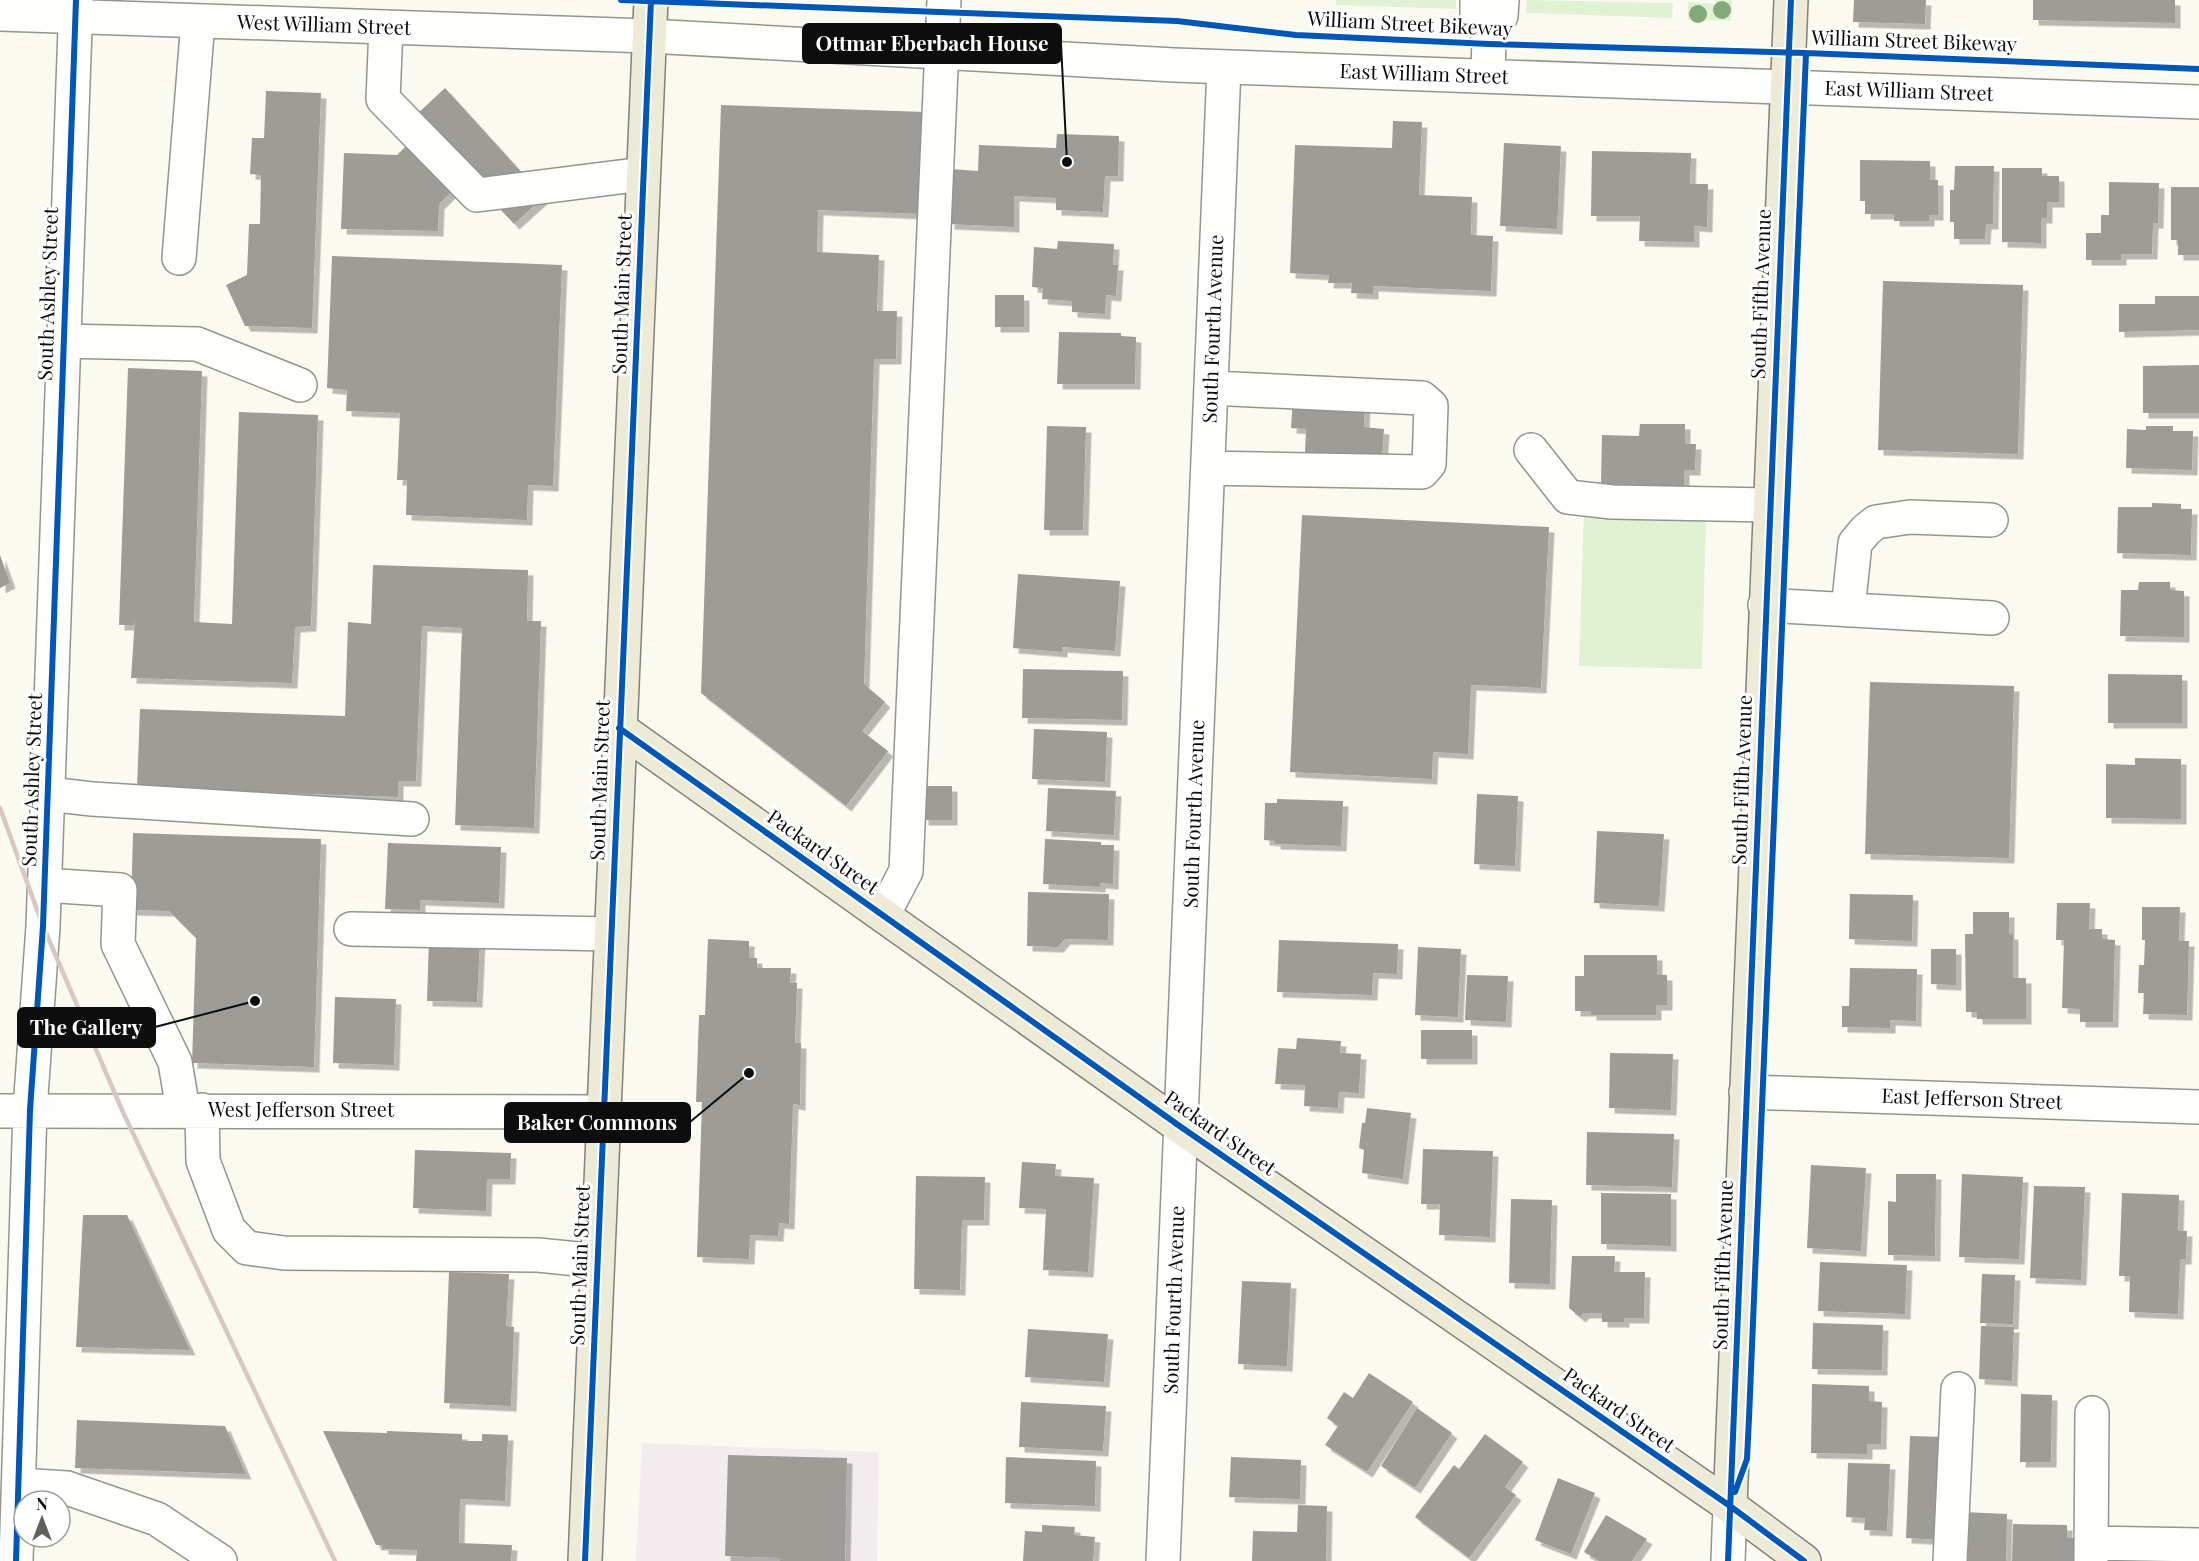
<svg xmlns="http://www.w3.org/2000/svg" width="2199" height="1561" viewBox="0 0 2199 1561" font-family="'Playfair Display',serif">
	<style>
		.industrial { fill: #f3ecee }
		.green { fill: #e0f2d1 }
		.building { fill: #9e9c97; filter: url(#shadow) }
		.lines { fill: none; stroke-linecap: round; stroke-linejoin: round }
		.minor-casing { stroke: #949490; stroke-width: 36 }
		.major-casing { stroke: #81817d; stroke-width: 36 }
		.minor { stroke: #fefefd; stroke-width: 33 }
		.major { stroke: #edead8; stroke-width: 33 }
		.rail { stroke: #d8c7c3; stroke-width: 4.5 }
		.cycleway-casing { stroke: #fff; stroke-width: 10 }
		.cycleway { stroke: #0057b8; stroke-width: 6 }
		.tree { fill: #83a97b }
		.labels { text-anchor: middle; stroke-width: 6; stroke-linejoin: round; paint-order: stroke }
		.street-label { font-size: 20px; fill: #0d0d0d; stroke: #fff }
		.leader { fill: none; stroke: #0d0d0d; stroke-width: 2 }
		.callout-dot { fill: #0d0d0d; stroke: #fff; stroke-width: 2 }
		.callout { fill: #0d0d0d; stroke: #0d0d0d; stroke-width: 2 }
		.callout-label { font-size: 21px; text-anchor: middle; font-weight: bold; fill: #fff }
	</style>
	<defs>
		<filter id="shadow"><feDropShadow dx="5.5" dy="5.5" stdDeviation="0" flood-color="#0004"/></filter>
	</defs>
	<rect width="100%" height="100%" fill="#fbfaf1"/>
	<!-- industrial -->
	<path class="industrial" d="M642 1443 879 1452 877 1561H636Z"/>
	<!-- green -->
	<path class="green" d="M1336 0H1456V9L1336 5Z
		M1527 0 1673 3 1672 18 1526 13Z
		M1715 0H1732L1731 21 1688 20V2L1715 4Z
		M1584 510 1706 514 1702 669 1579 666Z"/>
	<!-- building -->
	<path class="building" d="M1854 0H1926L1925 24 1853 22Z
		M2033 0H2175V23L2033 20Z
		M445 88 544 197 514 224 415 116Z
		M266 91 321 93 312 328 245 326 226 285 247 275 249 224H260L261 175 250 174 252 138H264Z
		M721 105 925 112 921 214 818 210 817 252 879 255 877 311H897L896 359H874L864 684 885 702 862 731 888 751 846 806 701 693Z
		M1393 121 1422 122 1419 195 1472 197 1471 235 1493 236 1491 291 1373 286V294L1351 293 1352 283H1328L1329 275 1290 273 1295 145 1392 148Z
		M1057 134 1119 136 1118 176H1105L1103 212 1056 210V198L1014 196V227L949 224 951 169 978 171 979 145 1056 148Z
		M411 141 456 187 439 204 438 231 341 229 344 153 397 155Z
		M1504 143 1561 146 1557 229 1500 226Z
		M1592 151 1691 153 1690 184H1708L1707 227 1694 226V242L1639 241 1640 216H1591Z
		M1860 160 1930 161V180H1938V215H1929V221H1894V214H1865V201H1860Z
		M1955 166H1994L1993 224H1986L1985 239H1954V222H1950V190H1954Z
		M2002 168H2042V176H2059V202H2047V218H2041V243L2002 242Z
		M2109 182 2159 183 2158 223H2153L2152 254H2121V260H2086V233H2101V215H2109Z
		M2171 187H2199V255H2178V240H2171Z
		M1058 241 1114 244 1113 265H1118L1116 296 1106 295 1105 314 1072 312V301L1042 299 1043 288 1032 287 1034 247 1057 249Z
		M332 256 562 265 553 486 528 485 527 520 406 515 407 480H397L400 413 346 411 347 390 327 388Z
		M1883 281 2023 285 2018 454 1878 450Z
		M995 295H1024V327H995Z
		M2155 296H2199V330L2119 332V304H2155Z
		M1059 332 1121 333V336L1136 337 1135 384H1057Z
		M2199 365V413H2143V366Z
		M128 368 202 371 194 622 232 624 239 412 318 415 311 626 295 627 292 683 131 678 135 619 134 625H119Z
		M1293 398 1365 402 1364 427 1384 429 1382 458 1305 454 1306 429 1291 428Z
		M1640 424H1685V444H1696L1695 470H1684V486L1601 484 1602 435 1639 436Z
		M1047 426 1086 427 1083 530H1044Z
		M2146 426H2173V431H2193L2192 470 2126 468 2127 429 2146 430Z
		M2152 503 2181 504V509H2192L2191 555 2117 553 2118 507H2152Z
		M1302 515 1549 527 1541 688 1471 685 1468 754 1433 752 1432 779 1290 772Z
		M0 555 10 583 0 588Z
		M373 565 528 570 527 621H541L534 828 455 825 462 628 422 626 416 781H398V797L137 788 140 709 345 716 348 622 371 624Z
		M1018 574 1120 581 1115 651 1062 647V652L1013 648Z
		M2139 582H2170V590L2184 591V637L2120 636 2121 590H2138Z
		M1023 669 1123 671 1122 720 1022 718Z
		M2108 674 2182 675V723H2108Z
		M1870 682 2014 686 2009 858 1865 854Z
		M1034 729 1107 732 1105 782 1032 779Z
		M2135 758 2181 759V819L2106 818V764L2135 765Z
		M923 786H952V820H923Z
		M1048 788 1116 791 1114 835 1046 831Z
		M1477 794 1518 796 1515 866 1474 864Z
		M1277 799 1343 801 1341 846 1275 844V841L1264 840 1265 803H1277Z
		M1597 831 1664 834 1659 906 1594 903Z
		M133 833 321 839 314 1067 192 1063 196 938 169 911 131 910Z
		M1045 839 1101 842V845H1114L1113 884 1100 883V887L1043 884Z
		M388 843 501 847 499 903 420 900V910L385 909Z
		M1028 892 1109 894 1108 940 1065 939 1058 947 1027 946Z
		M1850 894 1913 895 1912 941 1849 939Z
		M2057 903H2090L2089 929H2102V939L2115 940 2113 1022H2080V1009L2062 1008 2064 940H2056Z
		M2142 907H2180L2179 941H2189L2187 1015 2143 1014 2144 993H2138L2139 965H2144L2145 940H2142Z
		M1973 912H2009V934H2013V978H2026V1019H1977V1012H1966L1965 934H1973Z
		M429 938 480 940 477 1002 427 1001Z
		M708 939 749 941V958H757V968H791L790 983H797L795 1043H801L800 1105 793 1104 789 1224 779 1223 778 1236 750 1235 749 1259 697 1257 702 1102H696L699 1015H705Z
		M1279 940 1398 944 1397 974 1373 973 1372 995 1277 992Z
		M1418 947 1461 949 1458 1017 1415 1015Z
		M1931 949H1956V985L1931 984Z
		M1584 955H1657V975H1667V1005H1656V1015H1591V1011H1575V976H1584Z
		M1850 968 1917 969 1916 1021 1890 1020V1028L1842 1027V1006H1849Z
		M1467 975 1508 976 1506 1022 1465 1020Z
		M335 997 396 999 394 1065 333 1063Z
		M1421 1030H1472V1059H1421Z
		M1297 1038 1341 1041 1340 1053 1361 1054 1359 1093 1339 1092 1338 1108 1304 1106 1305 1085 1275 1084 1278 1048 1296 1049Z
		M1610 1053 1673 1054 1671 1110 1609 1108Z
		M1367 1108 1411 1113 1403 1179 1362 1173 1364 1150 1359 1148 1362 1123H1365Z
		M1587 1132 1674 1134 1672 1187 1586 1185Z
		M1423 1149 1493 1151 1490 1237 1439 1235 1440 1204H1421Z
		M415 1150 511 1153 510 1179H487L486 1211 413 1208Z
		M1022 1162 1056 1164 1055 1176 1094 1178 1088 1272 1043 1270 1046 1209 1019 1208Z
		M1811 1165 1866 1168 1861 1251 1807 1248Z
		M1896 1174H1936L1935 1256 1888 1255V1201L1896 1202Z
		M1962 1174 2023 1177 2019 1259 1959 1257Z
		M916 1176 985 1177 984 1220H962L960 1290 914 1289Z
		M2034 1186 2085 1187 2081 1280 2030 1278Z
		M1601 1193 1671 1194V1246L1601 1244Z
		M2122 1193 2179 1195 2178 1231H2187L2186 1259H2180L2178 1314 2129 1312 2130 1276H2119Z
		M1511 1199 1552 1200 1550 1284 1509 1283Z
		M83 1215H127L190 1350 76 1347Z
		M1572 1256H1615L1614 1272H1645L1644 1318H1624V1322H1602V1313H1584L1580 1317 1569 1308Z
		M1820 1262 1907 1265 1905 1314 1818 1311Z
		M449 1272 509 1274 506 1326 514 1327 511 1406 444 1403Z
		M1982 1274 2015 1275 2013 1324 1980 1323Z
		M1242 1281 1291 1283 1287 1366 1238 1364Z
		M1813 1323 1883 1325 1882 1370 1812 1369Z
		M1981 1326 2014 1327 2012 1381 1979 1379Z
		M1028 1329 1108 1334 1104 1382 1025 1377Z
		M1369 1373 1413 1402 1367 1472 1325 1445 1338 1426 1327 1418 1344 1392 1353 1398Z
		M1812 1384 1869 1386V1401L1882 1402 1881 1444H1867V1454L1811 1453Z
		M2021 1394 2052 1395 2051 1462H2020Z
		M1021 1402 1106 1406 1103 1451 1019 1447Z
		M1417 1408 1452 1433 1415 1488 1381 1466Z
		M77 1420 225 1426 246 1474 75 1468Z
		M323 1431 387 1433V1431L462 1434V1441H482V1434L508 1435 505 1501 460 1499 459 1543 512 1545 511 1561H416L417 1550 383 1549V1545H376Z
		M1485 1434 1523 1462 1505 1487 1516 1495 1469 1558 1415 1517 1454 1465 1459 1469Z
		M1910 1436 1946 1437 1943 1540 1906 1538Z
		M728 1455 847 1458 845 1561H780V1558L725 1556Z
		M1006 1457 1096 1461 1095 1506 1005 1503Z
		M1231 1457 1301 1460 1300 1499 1229 1497Z
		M1848 1463 1890 1464 1887 1531 1864 1530 1865 1518 1846 1517Z
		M1558 1478 1595 1493 1571 1554 1535 1540Z
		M1298 1505 1327 1506 1326 1561H1252L1253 1531 1297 1532Z
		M1963 1512 2007 1514 2006 1561H1961Z
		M1606 1515 1647 1539 1632 1561H1599L1584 1552Z
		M2013 1524 2067 1525V1538H2085L2077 1561H2012Z
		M1042 1525 1075 1527 1074 1535 1095 1537 1093 1561H1023L1025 1531 1042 1532Z"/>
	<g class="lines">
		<!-- minor casing -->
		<g class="minor-casing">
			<path id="minor" d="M1477 0V15L1489 35 1488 76
				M0 14 649 36 1174 65 2199 102
				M386 27 383 99 477 195 643 174
				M1489 35 1501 16 1502 0
				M179 258 198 21
				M63 341 197 344 300 385
				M1531 450 1568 497 1612 502 1769 505
				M1208 468 1422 472 1429 464 1431 406 1422 398 1211 388
				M1765 605 1992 618
				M1848 610 1855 543 1866 530 1876 522 1910 517 1991 520
				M48 794 92 799 412 819
				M44 885 120 890 118 944 175 1062 183 1110
				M883 915 906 871 944 0
				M351 929 610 934
				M1746 1092 2199 1107
				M202 1110 203 1161 229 1230 247 1248 284 1253 538 1255 597 1261
				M0 1111 603 1112
				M19 1485 67 1488 157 1519 220 1561
				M2091 1543 2199 1545
				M16 1561 30 1110 43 926 76 0
				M1163 1561 1224 67
				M1728 1561 1730 1506
				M1950 1561 1958 1389
				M2091 1561 2092 1413"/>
		</g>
		<!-- major casing -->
		<g class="major-casing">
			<path id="major" d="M619 728 1181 1127 1730 1506 1804 1561
				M1730 1506 1791 0
				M585 1561 651 0"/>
		</g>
		<!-- minor -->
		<use href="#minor" class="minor"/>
		<!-- major -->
		<use href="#major" class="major"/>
		<!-- rail -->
		<path class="rail" d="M0 808 43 926 122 1110 335 1561"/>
		<!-- cycleway casing -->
		<g class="cycleway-casing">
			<path id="cycleway" d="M621 0 1177 21 1296 35 1489 44 1806 53 2199 69
				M619 728 1181 1127 1730 1506 1804 1561
				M1735 1492 1747 1459 1749 1418 1806 53
				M16 1561 30 1110 43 926 76 0
				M585 1561 651 0
				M1728 1561 1791 0"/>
		</g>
		<!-- cycleway -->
		<use href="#cycleway" class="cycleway"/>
	</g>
	<!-- trees -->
	<g class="tree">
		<circle cx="1722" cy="10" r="9"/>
		<circle cx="1698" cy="14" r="9"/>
	</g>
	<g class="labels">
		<!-- street labels -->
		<g class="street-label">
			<text transform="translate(1410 24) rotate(3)" y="7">William Street Bikeway</text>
			<text transform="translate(324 25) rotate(2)" y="7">West William Street</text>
			<text transform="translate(1914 41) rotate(2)" y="7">William Street Bikeway</text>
			<text transform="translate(1424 74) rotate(2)" y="7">East William Street</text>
			<text transform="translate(1909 91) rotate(2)" y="7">East William Street</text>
			<text transform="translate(48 294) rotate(-88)" y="7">South Ashley Street</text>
			<text transform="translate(622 294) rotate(-88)" y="7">South Main Street</text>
			<text transform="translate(1761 294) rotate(-88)" y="7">South Fifth Avenue</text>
			<text transform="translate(1213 329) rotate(-88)" y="7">South Fourth Avenue</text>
			<text transform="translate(32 780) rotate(-88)" y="7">South Ashley Street</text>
			<text transform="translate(600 780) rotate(-88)" y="7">South Main Street</text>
			<text transform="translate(1742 780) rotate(-88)" y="7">South Fifth Avenue</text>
			<text transform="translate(1194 814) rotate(-88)" y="7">South Fourth Avenue</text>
			<text transform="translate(823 852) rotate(35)" y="7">Packard Street</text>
			<text transform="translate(1972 1099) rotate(2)" y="7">East Jefferson Street</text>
			<text x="301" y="1117">West Jefferson Street</text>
			<text transform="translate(1220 1133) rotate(35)" y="7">Packard Street</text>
			<text transform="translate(580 1265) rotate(-88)" y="7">South Main Street</text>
			<text transform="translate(1723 1265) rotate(-88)" y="7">South Fifth Avenue</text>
			<text transform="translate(1174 1300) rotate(-88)" y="7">South Fourth Avenue</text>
			<text transform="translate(1619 1410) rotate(35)" y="7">Packard Street</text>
		</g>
	</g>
	<!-- callouts -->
	<path class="leader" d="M1067 162L1061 44M255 1001L155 1027M749 1073L690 1122"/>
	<g class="callout-dot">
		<circle cx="1067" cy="162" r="6"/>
		<circle cx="255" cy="1001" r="6"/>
		<circle cx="749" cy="1073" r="6"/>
	</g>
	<g class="callout">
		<rect x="803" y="24" width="258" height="39" rx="6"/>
		<rect x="18" y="1008" width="137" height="39" rx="6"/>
		<rect x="505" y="1103" width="185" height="39" rx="6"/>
	</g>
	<g class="callout-label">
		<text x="932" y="51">Ottmar Eberbach House</text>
		<text x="86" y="1035">The Gallery</text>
		<text x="597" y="1130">Baker Commons</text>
	</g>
	<!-- north arrow -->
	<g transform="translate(42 1519)"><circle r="28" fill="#ffffff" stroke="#9e9e9e" stroke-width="1.5"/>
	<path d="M0-4.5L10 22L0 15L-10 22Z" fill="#60605d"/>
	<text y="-9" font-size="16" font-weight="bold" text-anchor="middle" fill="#0d0d0d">N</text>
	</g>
</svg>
